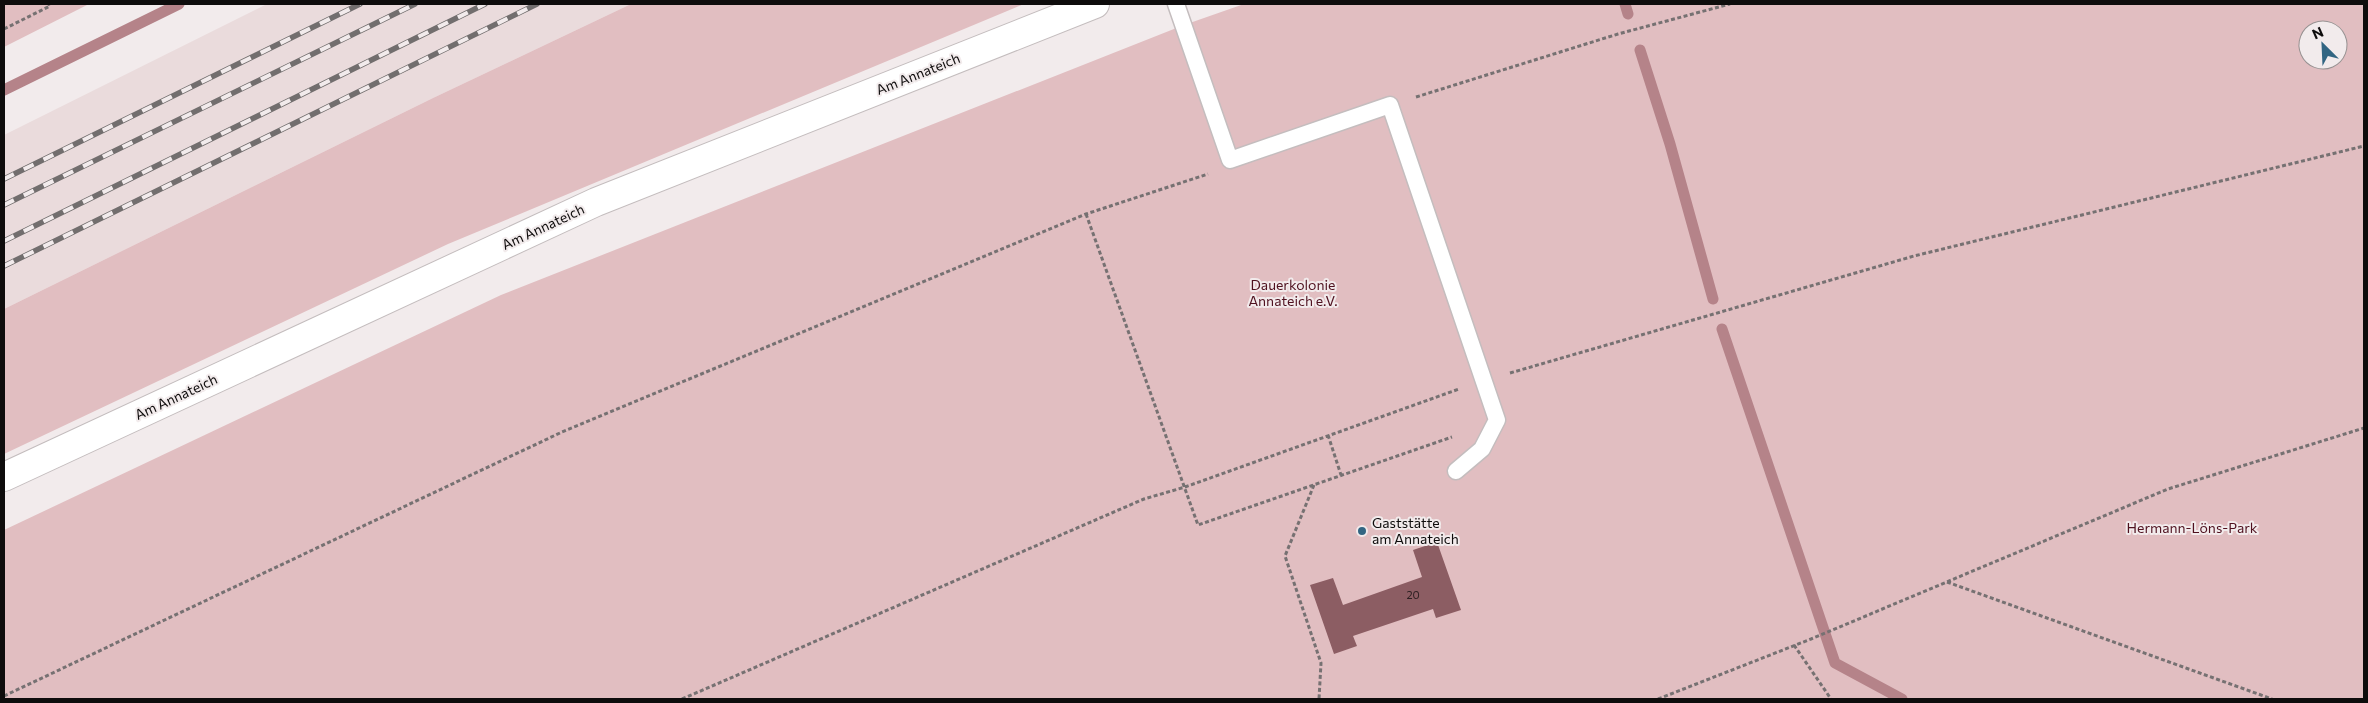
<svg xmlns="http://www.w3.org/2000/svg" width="2368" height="703" viewBox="0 0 2368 703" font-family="Commissioner,sans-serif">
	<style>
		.built { fill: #eadbdc }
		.green { fill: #e1bec1; fill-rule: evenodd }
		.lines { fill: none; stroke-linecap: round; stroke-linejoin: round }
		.stream { stroke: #b58389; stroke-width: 11 }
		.building { fill: #8c5d63 }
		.lane-casing { stroke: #c4bdbe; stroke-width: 19 }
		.street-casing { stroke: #c4bdbe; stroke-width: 30 }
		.path { stroke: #767172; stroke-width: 3; stroke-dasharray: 4 2.5; stroke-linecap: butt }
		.lane { stroke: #fff; stroke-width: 16 }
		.street { stroke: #fff; stroke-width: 28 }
		.rail-casing { stroke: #726e6e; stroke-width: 5.5 }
		.rail { stroke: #f2ebec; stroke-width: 4; stroke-dasharray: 11; stroke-linecap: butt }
		.poi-dot { fill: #326582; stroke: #f2ebec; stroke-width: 2 }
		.labels { text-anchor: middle; stroke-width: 4; stroke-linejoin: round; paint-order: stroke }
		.number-label { font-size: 11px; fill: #2e2022 }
		.street-label { font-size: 14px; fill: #0e0c0c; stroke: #f2ebec }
		.park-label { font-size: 14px; fill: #4f111f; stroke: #f2ebec }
		.poi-label { font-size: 14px; fill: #0e0c0c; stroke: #f2ebec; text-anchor: start }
	</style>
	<rect width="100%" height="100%" fill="#f2ebec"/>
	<!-- built -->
	<path class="built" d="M267 4H631L433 98 4 309V135Z"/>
	<!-- green -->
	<path class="green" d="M4 4H89L4 47Z
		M631 4H1024L448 244 4 454V309L433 98Z
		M1244 4H2364V699H4V530L501 295 1184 25ZM2308 30H2338V60H2308Z"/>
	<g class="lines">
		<!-- stream -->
		<path class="stream" d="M1625 4 1628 14
			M1640 50 1670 144 1713 299
			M4 90 179 4
			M1722 329 1835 663 1902 699"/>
	</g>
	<!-- building -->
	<path class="building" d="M1437 542 1461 610 1436 618 1433 609 1353 636 1357 646 1334 654 1310 585 1333 578 1343 605 1422 577 1413 550Z"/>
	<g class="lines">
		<!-- lane casing -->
		<g class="lane-casing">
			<path id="lane" d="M1176 4 1230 160 1390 105 1497 420 1482 449 1456 471"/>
		</g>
		<!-- street casing -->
		<g class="street-casing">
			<path id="street" d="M4 477 596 202 1095 4"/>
		</g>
		<!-- path -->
		<path class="path" d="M4 29 50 6 49 4
			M1416 97 1618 34 1730 4
			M1086 214 1198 525 1452 437
			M1510 373 1914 256 2364 146
			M1328 435 1341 475
			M1314 485 1285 556 1321 663 1319 699
			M1947 582 2272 699
			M1794 645 1831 699
			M4 696 562 432 1086 214 1208 174
			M682 699 1144 499 1185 487 1459 389
			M1658 699 1811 639 2168 489 2364 428"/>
		<!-- lane -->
		<use href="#lane" class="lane"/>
		<!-- street -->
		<use href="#street" class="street"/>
		<!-- rail casing -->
		<g class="rail-casing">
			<path id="rail" d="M4 179 360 4
				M4 205 415 4
				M4 241 485 4
				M4 266 537 4"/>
		</g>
		<!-- rail -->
		<use href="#rail" class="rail"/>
	</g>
	<!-- markers -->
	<circle class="poi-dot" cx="1362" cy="531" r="5"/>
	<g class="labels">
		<!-- number labels -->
		<g class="number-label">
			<text x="1413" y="599">20</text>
		</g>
		<!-- street labels -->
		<g class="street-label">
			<text transform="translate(918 74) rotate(-22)" y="5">Am Annateich</text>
			<text transform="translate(543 227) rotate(-25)" y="5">Am Annateich</text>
			<text transform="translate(176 397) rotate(-25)" y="5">Am Annateich</text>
		</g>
		<!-- park labels -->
		<g class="park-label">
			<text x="1293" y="290">Dauerkolonie<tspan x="1293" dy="16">Annateich e.V.</tspan></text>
			<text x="2192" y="533">Hermann-Löns-Park</text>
		</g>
		<!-- poi labels -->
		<g class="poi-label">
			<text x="1372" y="528">Gaststätte<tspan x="1372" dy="16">am Annateich</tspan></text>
		</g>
	</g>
	<!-- border -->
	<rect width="2368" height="703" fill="none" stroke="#0e0c0c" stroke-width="10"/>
	<!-- north arrow -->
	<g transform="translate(2323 45) rotate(336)"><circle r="24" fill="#f2ebec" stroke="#979292"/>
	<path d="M0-4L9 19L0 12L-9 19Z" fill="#326582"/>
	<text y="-8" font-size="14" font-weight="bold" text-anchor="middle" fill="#0e0c0c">N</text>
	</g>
</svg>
